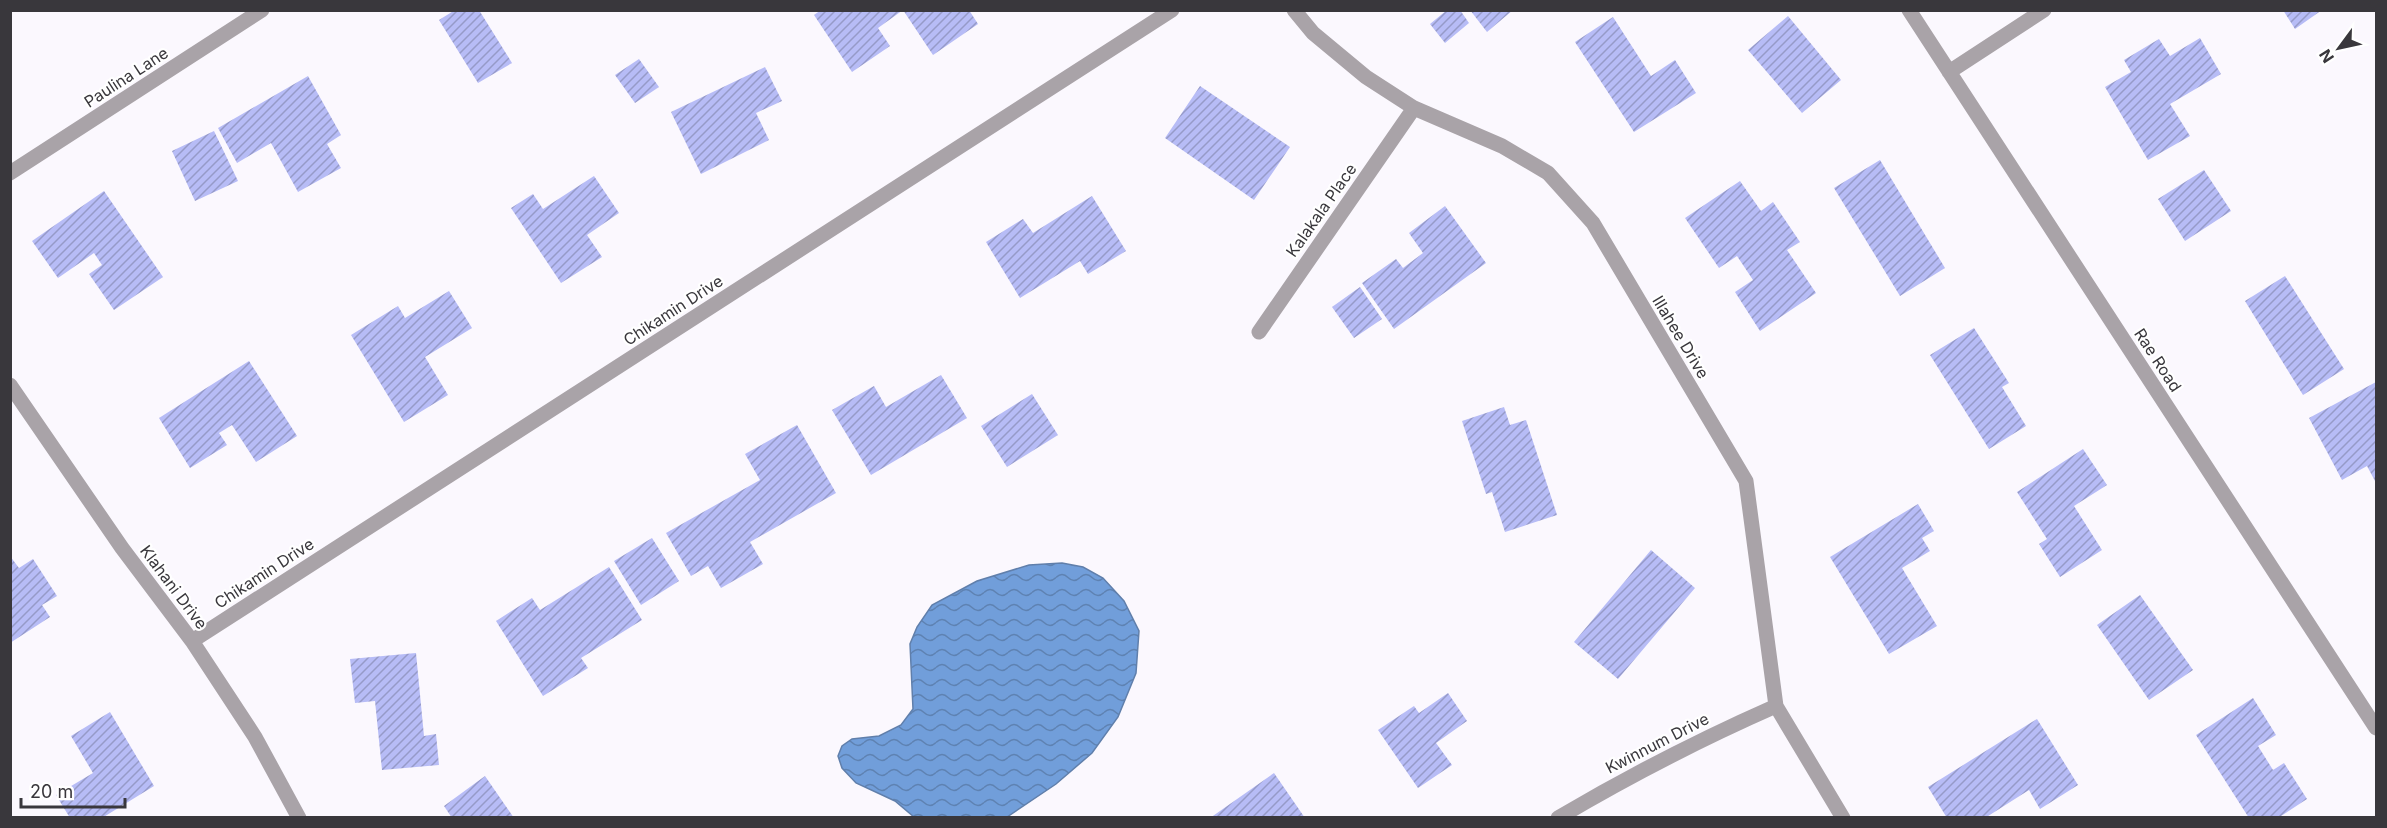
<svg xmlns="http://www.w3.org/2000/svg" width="2387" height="828" viewBox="0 0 2387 828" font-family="Inter,sans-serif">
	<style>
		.water { fill: url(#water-waves); stroke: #607fab; stroke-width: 1.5 }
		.building { fill: url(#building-hatch) }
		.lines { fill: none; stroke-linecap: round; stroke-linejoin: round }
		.minor { stroke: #a9a3a8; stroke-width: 15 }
		.labels { text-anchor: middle; stroke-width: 4.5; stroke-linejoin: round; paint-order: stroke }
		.street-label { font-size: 16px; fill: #39373c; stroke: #fff }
	</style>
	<defs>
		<pattern id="water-waves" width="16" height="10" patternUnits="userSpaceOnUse" patternTransform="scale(1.5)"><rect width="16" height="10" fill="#719eda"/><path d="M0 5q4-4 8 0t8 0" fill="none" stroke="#5e82b2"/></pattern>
		<pattern id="building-hatch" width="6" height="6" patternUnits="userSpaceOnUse" patternTransform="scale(1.5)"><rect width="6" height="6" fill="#b7bcf6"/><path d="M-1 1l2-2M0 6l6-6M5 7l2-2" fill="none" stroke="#969ac8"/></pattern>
	</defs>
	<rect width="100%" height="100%" fill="#fbf8fe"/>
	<!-- water -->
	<path class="water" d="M1062 563 1083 567 1103 578 1124 601 1139 631 1136 673 1118 717 1092 753 1056 784 1007 817H914L895 801 856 783 842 768 838 756 842 746 852 739 879 736 901 725 913 709 910 644 917 627 932 605 977 581 1029 565Z"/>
	<!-- building -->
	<path class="building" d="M455 10H479L512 63 478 83 439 20Z
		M821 10H903L878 28 890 46 852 72 814 15Z
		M903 10H969L978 24 933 55Z
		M1447 10H1460L1469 23 1445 43 1430 24Z
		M1470 10H1513L1487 32Z
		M2283 10H2322L2295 29Z
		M1788 16 1841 80 1802 113 1748 50Z
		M1613 17 1651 76 1675 60 1696 93 1634 132 1575 42Z
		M2200 38 2221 74 2170 104 2190 136 2148 160 2105 87 2131 72 2124 60 2159 39 2170 56Z
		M639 59 659 87 635 103 615 75Z
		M765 67 782 101 756 113 769 140 701 174 671 112Z
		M308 76 341 135 327 144 341 168 298 192 271 143 237 163 218 128Z
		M1200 86 1290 147 1254 200 1165 138Z
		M214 131 238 181 195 201 172 151Z
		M1880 160 1945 268 1900 296 1834 188Z
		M2204 170 2231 211 2185 241 2158 199Z
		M594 176 619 213 587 235 602 257 561 283 511 208 533 194 543 209Z
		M1740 181 1761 211 1773 202 1800 242 1787 250 1816 293 1760 331 1735 292 1753 280 1737 256 1719 268 1685 218Z
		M104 191 163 277 114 310 89 274 102 265 94 253 58 278 32 241Z
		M1092 196 1126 251 1088 274 1080 261 1020 298 986 242 1023 219 1033 233Z
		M1445 206 1486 263 1394 329 1362 283 1396 259 1403 268 1423 253 1409 233Z
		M2285 276 2344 369 2303 395 2245 301Z
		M1360 287 1382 319 1354 338 1332 307Z
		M449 291 472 328 425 357 448 395 404 422 351 335 398 306 405 318Z
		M1974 328 2009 383 2002 387 2026 426 1989 449 1930 355Z
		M249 361 297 436 256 462 232 425 219 433 227 445 190 468 159 418Z
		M941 375 967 418 871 475 832 410 874 386 886 407Z
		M2376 382V483L2367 466 2342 480 2309 418Z
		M1032 394 1058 435 1007 467 981 426Z
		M1504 407 1510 425 1526 420 1557 515 1505 532 1492 492 1486 494 1462 421Z
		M797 425 836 493 750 542 763 564 721 588 708 566 691 576 666 533 760 480 745 454Z
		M2083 449 2107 485 2074 506 2102 550 2060 577 2039 544 2047 539 2017 492Z
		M1918 504 1934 531 1922 538 1930 551 1902 568 1937 626 1889 654 1830 557Z
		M652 538 679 581 641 605 614 561Z
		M1651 550 1695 588 1618 679 1574 642Z
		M10 556 19 568 33 559 57 596 42 605 50 617 10 643Z
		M609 567 642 620 581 658 588 668 543 696 496 621 532 598 540 610Z
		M2140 595 2193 670 2149 700 2097 625Z
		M416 653 424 736 436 734 439 765 382 770 375 701 355 703 350 659Z
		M1448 693 1467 721 1436 743 1452 765 1418 788 1378 730 1414 706 1419 713Z
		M2253 698 2276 735 2258 746 2273 770 2284 763 2307 799 2278 818H2249L2196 735Z
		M110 712 154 786 102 818H70L56 795 93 773 71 736Z
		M2037 719 2078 785 2040 809 2029 790 1985 818H1947L1928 787Z
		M1274 773 1305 818H1210Z
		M485 776 514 818H452L444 806Z"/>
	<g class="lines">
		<!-- minor -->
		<path class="minor" d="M1294 10 1313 33 1366 77 1414 108 1502 146 1548 173 1593 223 1746 481 1776 706 1843 818
			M1909 10 2376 728
			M1949 72 2044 10
			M10 173 262 10
			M1259 332 1414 108
			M10 385 122 548 192 641 255 737 299 818
			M192 641 1172 10
			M1558 818C1629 776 1701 739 1776 706"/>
	</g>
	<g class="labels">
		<!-- street labels -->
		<g class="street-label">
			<text transform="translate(126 77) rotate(-33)" y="6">Paulina Lane</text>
			<text transform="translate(1321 210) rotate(-55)" y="6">Kalakala Place</text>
			<text transform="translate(673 310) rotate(-33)" y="6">Chikamin Drive</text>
			<text transform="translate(1681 337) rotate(59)" y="6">Illahee Drive</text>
			<text transform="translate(2158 360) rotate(57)" y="6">Rae Road</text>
			<text transform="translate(264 573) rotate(-33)" y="6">Chikamin Drive</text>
			<text transform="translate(174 587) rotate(53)" y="6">Klahani Drive</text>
			<text transform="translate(1657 743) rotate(-27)" y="6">Kwinnum Drive</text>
		</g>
	</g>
	<!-- border -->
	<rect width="2387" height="828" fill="none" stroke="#39373c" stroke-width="24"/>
	<!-- north arrow -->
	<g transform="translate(2339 48) rotate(237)" stroke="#ffffff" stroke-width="4.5" paint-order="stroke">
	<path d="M0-4.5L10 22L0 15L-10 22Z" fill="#39373c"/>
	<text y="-9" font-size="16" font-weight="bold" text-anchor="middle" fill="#39373c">N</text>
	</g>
	<!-- scale -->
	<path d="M21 798v9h104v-9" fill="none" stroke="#39373c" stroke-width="3"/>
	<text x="30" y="798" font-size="18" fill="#39373c" stroke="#ffffff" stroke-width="4.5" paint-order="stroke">20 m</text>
</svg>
